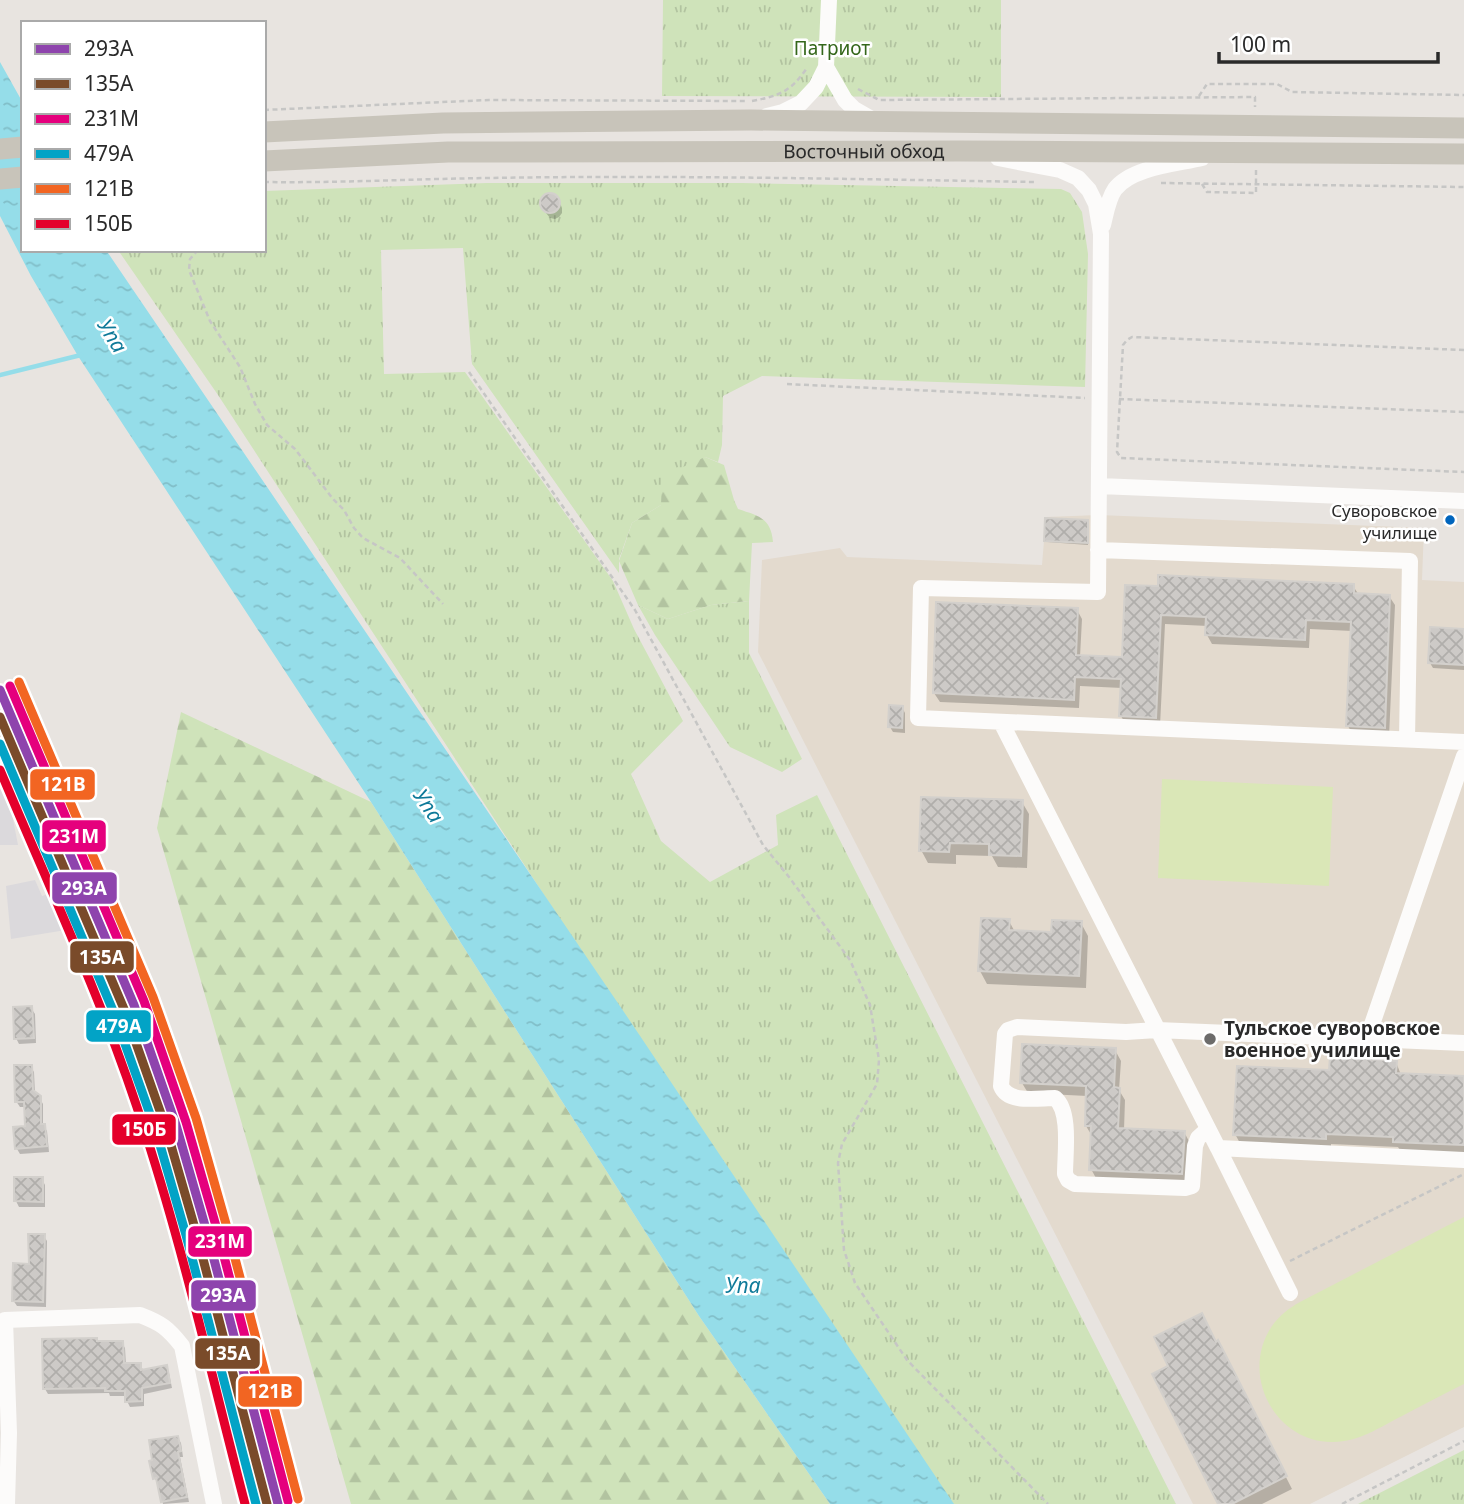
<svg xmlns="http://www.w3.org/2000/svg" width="1464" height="1504" viewBox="0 0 1464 1504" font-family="'Noto Sans',sans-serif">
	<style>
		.industrial { fill: #dbd9dc }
		.education { fill: #e3dace }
		.grass { fill: url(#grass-tufts) }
		.forest { fill: url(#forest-firs) }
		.pitch { fill: #dae7b7 }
		.water { fill: url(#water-ripples) }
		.shadow { fill: #0003 }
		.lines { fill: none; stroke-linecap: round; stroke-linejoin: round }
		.stream { stroke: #95dde9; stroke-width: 4.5 }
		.building { fill: url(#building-cross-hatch); stroke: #d3d0cc; stroke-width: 2 }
		.path { stroke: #c6c6c5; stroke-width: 2.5; stroke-dasharray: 5 3.5; stroke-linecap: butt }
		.minor { stroke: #fcfbfa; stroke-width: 16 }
		.major { stroke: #c8c4ba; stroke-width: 21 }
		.rail-1-casing { stroke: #fff; stroke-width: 14 }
		.rail-2-casing { stroke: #fff; stroke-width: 14 }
		.rail-3-casing { stroke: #fff; stroke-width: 14 }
		.rail-4-casing { stroke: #fff; stroke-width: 14 }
		.rail-5-casing { stroke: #fff; stroke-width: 14 }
		.rail-6-casing { stroke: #fff; stroke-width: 14 }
		.rail-1 { stroke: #8e44ad; stroke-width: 9 }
		.rail-2 { stroke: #7a4b2a; stroke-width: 9 }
		.rail-3 { stroke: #e5007d; stroke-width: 9 }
		.rail-4 { stroke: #02a3c6; stroke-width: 9 }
		.rail-5 { stroke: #f26522; stroke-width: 9 }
		.rail-6 { stroke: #e4002b; stroke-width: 9 }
		.bus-dot { fill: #0065bd; stroke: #fff; stroke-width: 2.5 }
		.poi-dot { fill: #6c6b6a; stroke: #fff; stroke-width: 2.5 }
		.labels { text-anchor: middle; stroke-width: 5; stroke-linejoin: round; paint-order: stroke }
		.bus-label { font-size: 17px; fill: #2a2a2a; stroke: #fff; text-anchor: end }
		.park-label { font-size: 19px; fill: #34671b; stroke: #fff }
		.street-label { font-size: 19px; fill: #2a2a2a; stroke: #fff }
		.poi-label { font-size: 19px; font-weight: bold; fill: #2a2a2a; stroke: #fff; text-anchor: start }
		.water-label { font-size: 21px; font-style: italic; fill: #0f7a99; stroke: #fff }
		.line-badge { stroke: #fff; stroke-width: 2.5 }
		.badge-label { font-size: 19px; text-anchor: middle; font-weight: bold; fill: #fff }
	</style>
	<defs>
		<pattern id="grass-tufts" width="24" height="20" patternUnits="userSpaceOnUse" patternTransform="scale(1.75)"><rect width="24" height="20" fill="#cfe3ba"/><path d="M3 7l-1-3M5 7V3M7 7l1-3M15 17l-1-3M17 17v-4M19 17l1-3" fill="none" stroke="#b2c3a0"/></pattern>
		<pattern id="forest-firs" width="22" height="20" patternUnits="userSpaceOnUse" patternTransform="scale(1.75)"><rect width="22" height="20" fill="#cfe3ba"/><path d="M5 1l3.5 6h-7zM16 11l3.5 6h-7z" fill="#b2c3a0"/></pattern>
		<pattern id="water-ripples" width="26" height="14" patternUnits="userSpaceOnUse" patternTransform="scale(1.75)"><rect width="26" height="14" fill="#95dde9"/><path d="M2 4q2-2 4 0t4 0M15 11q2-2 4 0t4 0" fill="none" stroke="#81bec8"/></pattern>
		<pattern id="building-cross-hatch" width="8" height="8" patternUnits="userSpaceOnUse" patternTransform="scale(1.75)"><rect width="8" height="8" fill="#cdcac7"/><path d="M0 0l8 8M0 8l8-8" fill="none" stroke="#b0aeab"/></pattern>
	</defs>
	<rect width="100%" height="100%" fill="#e8e4e0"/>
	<!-- industrial -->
	<path class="industrial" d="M0 770 6 783 18 845H0Z
		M35 880 42 896 62 890 72 929 11 939 6 886Z"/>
	<!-- education -->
	<path class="education" d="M1099 515 1424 528 1422 580 1464 582V1427L1310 1504H1193L758 652 762 560 840 548 847 557 1042 565 1046 517Z"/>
	<!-- grass -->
	<path class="grass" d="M663 0H1001V97L662 96Z
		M487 183H742L1061 189 1070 193 1082 212 1088 254 1085 387 762 376 723 396 722 445 718 462 705 457 661 505 632 523 619 559V573L472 364 463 248 381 250 384 374 465 372 613 581 634 629 683 721 631 774 661 841 710 882 778 845 776 815 817 795 1176 1504H941L218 395 118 250H264V191Z
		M749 601V653L802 759 782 772 730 747 655 635 638 605 668 619 711 605Z
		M1464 1450V1504H1358Z"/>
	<!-- forest -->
	<path class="forest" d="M705 457 724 465 734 500 738 509C759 516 771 518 773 542L752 543 749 601 711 605 668 619 638 605 619 561 632 523 661 505 662 480 683 467Z
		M181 712 371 802 699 1316 830 1504H351L157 828Z"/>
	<!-- pitch -->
	<path class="pitch" d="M1162 779 1333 787 1329 886 1158 878Z
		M1464 1217V1384C1443 1394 1423 1405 1402 1416 1380 1427 1359 1442 1333 1442 1275 1443 1239 1374 1272 1326 1279 1316 1289 1308 1300 1302Z"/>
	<!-- water -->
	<path class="water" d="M0 62 23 103V250H106L626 1015 954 1504H830L699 1316 371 802 78 356 31 276 0 216Z"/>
	<!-- shadow -->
	<path class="shadow" d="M546 194H551L556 196 560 203 562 208V213L559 217 555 219 550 218 542 208 541 202 542 198Z
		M1087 522 1088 545 1047 542 1046 540Z
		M1353 586 1359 595 1389 596 1395 605 1389 737 1353 735 1348 726 1352 631 1310 629 1309 648 1212 644 1207 635 1208 626 1165 624 1160 726 1126 725 1121 716 1122 688 1080 686 1079 708 940 702 934 693 1077 610 1082 619 1080 657 1123 659 1126 587Z
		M1464 631V670L1433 668 1430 663Z
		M902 707 905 713V733L893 732 890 727Z
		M1022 802 1029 814 1027 868 998 867 992 856 956 855V864L928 863 921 850Z
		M1009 921 1015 932 1053 934 1081 923 1088 936 1086 988 987 984 980 971Z
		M31 1008 35 1014 36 1043 19 1044 16 1038Z
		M1115 1050 1121 1061 1119 1090 1125 1100 1124 1130 1184 1132 1190 1143 1188 1184 1097 1180 1091 1169 1092 1136 1086 1126 1087 1096 1028 1093 1022 1083Z
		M1396 1062 1401 1075 1464 1078V1155L1401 1152 1398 1147 1331 1144V1149L1241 1145 1235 1134 1331 1072Z
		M31 1067 34 1072 35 1094 39 1097 43 1104V1125L47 1131 49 1152 20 1154 17 1149 27 1127 26 1107H20L16 1101Z
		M42 1179 45 1185V1207H19L16 1201Z
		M44 1236 47 1241 46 1307 17 1306 13 1300Z
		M122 1343 125 1348 126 1365H140L144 1371 166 1367 169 1373 172 1388 144 1394V1406L130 1407 127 1401 126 1396H110L109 1393 48 1394 45 1389Z
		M1216 1344 1224 1355 1292 1489 1262 1504H1220L1171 1366Z
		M178 1438 181 1443 183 1457H180L189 1502 163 1504 159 1483 154 1478Z"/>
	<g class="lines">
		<!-- stream -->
		<path class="stream" d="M0 375 81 355"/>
	</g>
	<!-- building -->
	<path class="building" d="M540 203a10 10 0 1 1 20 0a10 10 0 1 1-20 0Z
		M1045 518 1088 520V543L1044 541Z
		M1158 575 1354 584V593L1390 595 1385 728 1346 726 1351 622 1306 620 1305 640 1205 635 1206 617 1161 615 1156 718 1119 716 1121 679 1075 677 1074 700 933 693 936 602 1078 608 1076 655 1122 657 1125 585 1158 586Z
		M1430 627 1464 629V665L1428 663Z
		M889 705 903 706 902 728 888 727Z
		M921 797 1023 800 1021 856 989 855V844L950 843 949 852 919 851Z
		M981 918 1010 919 1009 930 1051 932 1052 920 1082 921 1079 976 978 971Z
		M32 1006 34 1038 14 1039 13 1007Z
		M1022 1044 1116 1048 1114 1087 1120 1088 1118 1128 1185 1131 1182 1174 1089 1170 1091 1126H1085L1086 1086 1020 1083Z
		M1330 1057 1397 1061 1396 1073 1464 1076V1145L1393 1142V1137L1326 1134V1139L1233 1135 1237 1066 1329 1070Z
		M14 1065H32L33 1090 41 1096V1124H45L47 1146 15 1149 13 1127 25 1126 24 1102H15Z
		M14 1177H43V1202L14 1201Z
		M28 1234H45L43 1302 12 1301 13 1263 29 1264Z
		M1202 1313 1216 1342 1218 1340 1287 1476 1232 1504H1218L1152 1374 1168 1366 1154 1337Z
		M97 1338V1341H123L124 1363H141V1370L167 1365 170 1383 142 1388V1401L125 1402V1391H105V1388L43 1389 42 1339Z
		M178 1436 181 1451 178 1452 187 1497 161 1502 156 1478 153 1479 149 1461 152 1460 149 1440Z"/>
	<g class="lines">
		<!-- path -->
		<path class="path" d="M858 89 879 100 1255 97V107
			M1199 96 1207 84H1277L1292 92 1464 95
			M752 101C780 96 791 91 807 68
			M264 110 489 100 746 101
			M264 182C339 183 413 179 487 178 670 175 852 179 1034 182
			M1161 183 1464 187
			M1202 184 1207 192 1256 193V170
			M198 250 190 259 189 270 210 321 240 367 255 404 267 425 295 449 333 499 344 510 354 528 363 538 400 558 443 604
			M1464 350 1132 337 1127 340 1123 345 1117 452 1121 458 1464 472
			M469 372 635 610 763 845 789 877 850 960 870 1005 879 1060 877 1084 842 1144 838 1163 844 1250 855 1283 907 1360 1048 1504
			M787 384 1085 398
			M1119 399 1464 412
			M0 732 127 1040 162 1136 216 1332 217 1337 210 1342 198 1343
			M1290 1261 1462 1175
			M217 1338 249 1452 260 1504
			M1342 1504 1464 1441"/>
		<!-- minor -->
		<path class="minor" d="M826 67 845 100 854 109 875 121
			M767 116 783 112 801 103 816 87 826 67 829 0
			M998 158 1060 170 1078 178 1089 190 1096 204 1101 234 1098 592 921 588 918 718 1464 742
			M1103 225C1106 213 1108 199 1115 189 1132 167 1177 164 1202 158
			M1099 486 1464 501
			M1098 550 1410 561 1407 739
			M1001 722 1218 1148 1464 1160
			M1367 1039 1464 756
			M1208 1129 1198 1138 1195 1146 1192 1186 1185 1188 1075 1184 1068 1180 1065 1174C1065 1154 1071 1111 1055 1098 1038 1098 1008 1104 1001 1086L1005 1034 1008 1030 1017 1027 1126 1032 1157 1030 1464 1043
			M1218 1148 1290 1293
			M5 1320 9 1433 7 1504
			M0 1322 5 1320 140 1315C161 1323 168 1328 182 1346L214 1504"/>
		<!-- major -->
		<g class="major">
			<path d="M264 132 443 123 751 120 1464 128"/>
			<path d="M0 149 23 147"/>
			<path id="s1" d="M264 161 448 152 958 151 1464 154"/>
			<path d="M0 179 23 177"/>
		</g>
		<!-- rail-1 casing -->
		<g class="rail-1-casing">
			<path id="rail-1" d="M0 690 134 1005 176 1125 206 1229 278 1504"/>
		</g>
		<!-- rail-2 casing -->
		<g class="rail-2-casing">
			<path id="rail-2" d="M0 717 124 1009 166 1128 196 1232 267 1504"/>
		</g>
		<!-- rail-3 casing -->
		<g class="rail-3-casing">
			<path id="rail-3" d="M10 686 144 1001 186 1122 216 1226 288 1501"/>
		</g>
		<!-- rail-4 casing -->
		<g class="rail-4-casing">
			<path id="rail-4" d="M0 744 114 1013 156 1131 186 1235 256 1504"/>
		</g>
		<!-- rail-5 casing -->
		<g class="rail-5-casing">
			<path id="rail-5" d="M19 682 153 997 196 1118 226 1224 298 1499"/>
		</g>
		<!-- rail-6 casing -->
		<g class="rail-6-casing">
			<path id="rail-6" d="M0 770C51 891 107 1010 146 1135 185 1256 213 1381 245 1504"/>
		</g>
		<!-- rail-1 -->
		<use href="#rail-1" class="rail-1"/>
		<!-- rail-2 -->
		<use href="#rail-2" class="rail-2"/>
		<!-- rail-3 -->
		<use href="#rail-3" class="rail-3"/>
		<!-- rail-4 -->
		<use href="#rail-4" class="rail-4"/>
		<!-- rail-5 -->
		<use href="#rail-5" class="rail-5"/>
		<!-- rail-6 -->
		<use href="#rail-6" class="rail-6"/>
	</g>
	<!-- markers -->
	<circle class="bus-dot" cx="1450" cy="520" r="6"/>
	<circle class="poi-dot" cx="1210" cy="1039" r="7"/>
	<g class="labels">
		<!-- bus labels -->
		<g class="bus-label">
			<text x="1437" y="517">Суворовское<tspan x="1437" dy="22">училище</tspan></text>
		</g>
		<!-- park labels -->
		<g class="park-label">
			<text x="832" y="55">Патриот</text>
		</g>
		<!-- street labels -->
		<g class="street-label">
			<text dy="7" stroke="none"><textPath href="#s1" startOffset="600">Восточный обход</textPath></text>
		</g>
		<!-- poi labels -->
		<g class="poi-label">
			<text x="1224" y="1035">Тульское суворовское<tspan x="1224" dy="22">военное училище</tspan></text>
		</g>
		<!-- water labels -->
		<g class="water-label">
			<text transform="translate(112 336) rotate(58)" y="7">Упа</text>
			<text transform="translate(428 806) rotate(56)" y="7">Упа</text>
			<text x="743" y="1293">Упа</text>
		</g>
	</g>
	<g class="line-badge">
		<rect x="29" y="768" width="67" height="33" rx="7" fill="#f26522"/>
		<rect x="41" y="819" width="66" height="34" rx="7" fill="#e5007d"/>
		<rect x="51" y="871" width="67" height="34" rx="7" fill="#8e44ad"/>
		<rect x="69" y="940" width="66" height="34" rx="7" fill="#7a4b2a"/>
		<rect x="85" y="1009" width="67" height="34" rx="7" fill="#02a3c6"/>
		<rect x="111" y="1113" width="66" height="33" rx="7" fill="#e4002b"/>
		<rect x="187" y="1225" width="66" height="33" rx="7" fill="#e5007d"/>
		<rect x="190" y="1279" width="67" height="33" rx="7" fill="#8e44ad"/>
		<rect x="194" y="1337" width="67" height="33" rx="7" fill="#7a4b2a"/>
		<rect x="237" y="1375" width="66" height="33" rx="7" fill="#f26522"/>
	</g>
	<g class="badge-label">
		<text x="63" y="791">121В</text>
		<text x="74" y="843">231М</text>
		<text x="84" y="895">293А</text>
		<text x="102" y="964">135А</text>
		<text x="119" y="1033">479А</text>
		<text x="144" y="1136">150Б</text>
		<text x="220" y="1248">231М</text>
		<text x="223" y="1302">293А</text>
		<text x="228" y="1360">135А</text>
		<text x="270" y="1398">121В</text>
	</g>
	<!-- legend -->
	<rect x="21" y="21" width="245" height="231" fill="#ffffff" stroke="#aaaaaa" stroke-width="2"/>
	<rect x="35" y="44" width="35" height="10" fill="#8e44ad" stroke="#aaaaaa" stroke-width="2"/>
	<text x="84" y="56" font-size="21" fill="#2a2a2a">293А</text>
	<rect x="35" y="79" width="35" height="10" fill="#7a4b2a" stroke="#aaaaaa" stroke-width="2"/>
	<text x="84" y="91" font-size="21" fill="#2a2a2a">135А</text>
	<rect x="35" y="114" width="35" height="10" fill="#e5007d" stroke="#aaaaaa" stroke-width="2"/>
	<text x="84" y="126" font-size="21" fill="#2a2a2a">231М</text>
	<rect x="35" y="149" width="35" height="10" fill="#02a3c6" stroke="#aaaaaa" stroke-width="2"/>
	<text x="84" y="161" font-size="21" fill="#2a2a2a">479А</text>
	<rect x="35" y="184" width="35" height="10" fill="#f26522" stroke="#aaaaaa" stroke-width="2"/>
	<text x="84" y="196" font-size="21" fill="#2a2a2a">121В</text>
	<rect x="35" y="219" width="35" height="10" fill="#e4002b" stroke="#aaaaaa" stroke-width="2"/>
	<text x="84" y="231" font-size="21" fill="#2a2a2a">150Б</text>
	<!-- scale -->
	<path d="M1219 52v10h219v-10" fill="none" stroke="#2a2a2a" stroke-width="3.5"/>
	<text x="1230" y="52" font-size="21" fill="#2a2a2a" stroke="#ffffff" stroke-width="5" paint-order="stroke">100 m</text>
</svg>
